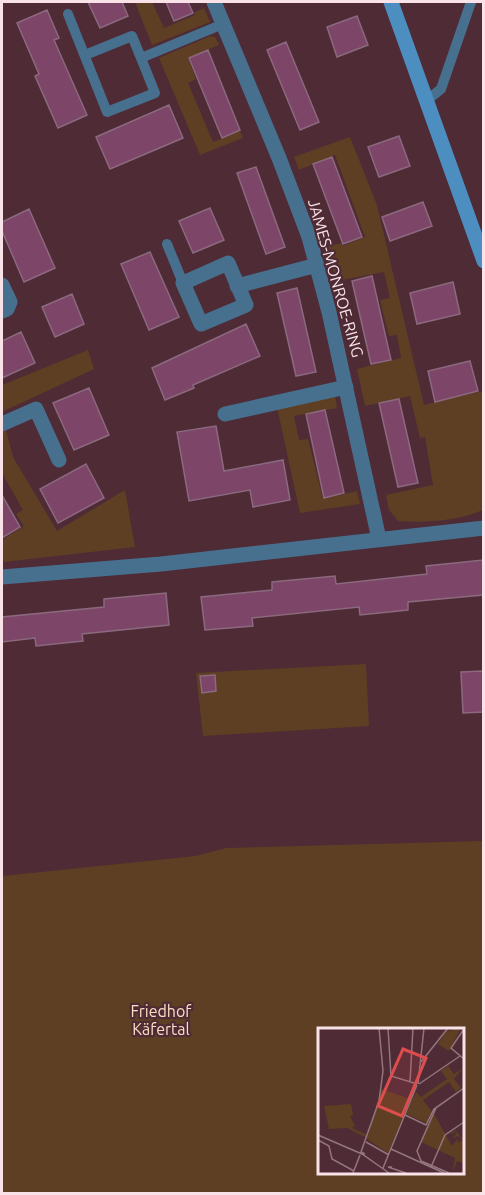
<svg xmlns="http://www.w3.org/2000/svg" width="485" height="1195" viewBox="0 0 485 1195" font-family="Ubuntu,sans-serif">
	<style>
		.green { fill: #5e3f23; fill-rule: evenodd }
		.building { fill: #7d4568; stroke: #8b697e; stroke-width: 1.5 }
		.lines { fill: none; stroke-linecap: round; stroke-linejoin: round }
		.lane { stroke: #47708f; stroke-width: 10 }
		.street { stroke: #47708f; stroke-width: 15 }
		.secondary { stroke: #4b8ebf; stroke-width: 15 }
		.labels { text-anchor: middle; stroke-width: 4.5; stroke-linejoin: round; paint-order: stroke }
		.street-label { font-size: 16px; fill: #fae3e8; stroke: #4e2b35 }
		.park-label { font-size: 16px; fill: #fbddc3; stroke: #4e2b35 }
		.inset-road { fill: none; stroke: #93757d; stroke-width: 1.5 }
		.view { fill: #dd4d4e; fill-opacity: 0.15; stroke: #dd4d4e; stroke-width: 3 }
		.inset-edge { fill: none; stroke: #fae3e8; stroke-width: 3 }
	</style>
	<rect width="100%" height="100%" fill="#4e2b35"/>
	<!-- green -->
	<path class="green" d="M135 2H152L164 28 195 15V12L204 8 210 22 152 45Z
		M210 36 215 37 219 45 188 58 196 79 188 83 213 142 240 131 243 138 200 155 159 58Z
		M350 137 377 205 424 405 483 391V510C458 521 426 523 398 521L389 510 386 495 433 485 425 437 420 438 410 396 365 406 357 369 401 358 397 335 389 336 380 300 390 298 384 272 336 281 327 247 341 243 343 246 365 237 335 155 299 170 294 157Z
		M88 350 94 369 2 412V385Z
		M335 394 337 408 294 416 299 440 308 439 323 499 357 491 360 504 300 513 277 407Z
		M6 430 13 457 57 531 125 490 135 547 4 562 2 557V540L24 526 16 514 23 510 2 473V432Z
		M366 664 369 726 203 736 196 673Z
		M483 841V1193H2V876L196 856 226 848ZM320 1030H462V1172H320Z"/>
	<!-- building -->
	<path class="building" d="M88 2H122L128 16 100 28Z
		M166 2H188L193 13 174 21Z
		M47 10 59 38 54 40 87 115 58 128 35 76 39 74 17 23Z
		M357 16 368 45 337 57 327 27Z
		M286 42 319 122 300 130 267 50Z
		M208 50 240 130 222 138 189 58Z
		M169 105 183 138 110 169 96 137Z
		M399 136 410 166 379 177 368 147Z
		M332 157 362 237 343 244 313 164Z
		M256 167 285 247 266 254 237 173Z
		M423 202 432 226 390 241 382 217Z
		M210 208 224 240 193 253 179 221Z
		M29 209 55 268 24 282 2 231V222Z
		M150 252 179 317 149 330 121 264Z
		M372 276 391 360 371 364 352 281Z
		M453 282 460 314 417 324 410 293Z
		M297 288 316 372 296 376 277 293Z
		M72 294 84 324 55 337 42 307Z
		M246 324 260 356 193 385 194 388 165 400 152 368Z
		M21 332 35 363 2 378V341Z
		M470 361 478 391 435 402 428 371Z
		M89 388 109 435 74 450 53 403Z
		M399 399 418 483 398 487 379 403Z
		M325 410 344 493 324 498 306 414Z
		M216 426 224 471 283 460 290 500 253 507 250 490 189 501 177 432Z
		M86 464 104 498 58 523 40 489Z
		M2 495 20 527 2 538Z
		M483 560V595L408 602V610L360 615 359 607 252 618 253 626 205 630 201 597 272 590V582L335 576 336 584 427 574 426 566Z
		M166 593 169 625 82 634 83 641 36 646 35 638 2 642V617L104 607V599Z
		M483 671V712L463 713 461 672Z
		M215 675 216 691 202 693 200 676Z"/>
	<g class="lines">
		<!-- lane -->
		<path class="lane" d="M68 14 107 112 155 93 141 58 223 24
			M85 55 132 36 141 58
			M426 101 441 89 471 2
			M167 244 183 283"/>
		<!-- street -->
		<path class="street" d="M214 2 279 158 309 237 329 312 379 539
			M228 263 246 305 201 324 183 283Z
			M2 285 10 302 7 309 2 311
			M237 286 317 265
			M225 414 346 387
			M2 424 36 409 59 460
			M2 577 161 564 484 528"/>
		<!-- secondary -->
		<path class="secondary" d="M391 2 484 261"/>
	</g>
	<g class="labels">
		<!-- street labels -->
		<g class="street-label">
			<text transform="translate(336 278) rotate(74)" y="6">JAMES-MONROE-RING</text>
		</g>
		<!-- park labels -->
		<g class="park-label">
			<text x="161" y="1017">Friedhof<tspan x="161" dy="18">Käfertal</tspan></text>
		</g>
	</g>
	<!-- overview -->
	<g transform="translate(318 1028)">
		<rect width="146" height="146" fill="#4e2b35"/>
		<path d="M131 0H143L131 23 120 16 129 2 134 4ZM130 38 136 46 145 40 136 51 143 60 138 64 131 54 105 72 114 84 109 95 88 86 98 64 103 69 129 51 123 43ZM63 61 92 71 70 125 49 111ZM33 76 35 87 32 88 37 98 34 100 50 107 49 110 29 100 11 101 6 78ZM116 86 134 118 139 111 140 115 144 112 141 108 133 110 139 106 136 103 135 107 133 105 137 102 145 111V135L139 133 134 145 137 130 103 114Z" fill="#5e3f23"/>
		<path class="inset-road" d="M70 0 73 48 99 56M146 1 133 20 146 31M103 34 130 0M92 54 95 0M100 56 106 0M101 56 142 28M87 87 108 97 116 81 146 60M0 107 44 126 71 145M0 112 11 118 14 131 36 143M48 114 71 127M73 121 126 145M47 126 43 124 61 73 65 43 61 0M74 139H70L88 145M113 139 127 107 146 94M65 140 99 57M35 145 42 127M131 145 103 133 99 123 118 80 146 60"/>
		<path class="view" d="M85 21 108 30 84 88 60 78Z"/>
		<rect width="146" height="146" class="inset-edge"/>
	</g>
	<!-- border -->
	<rect width="485" height="1195" fill="none" stroke="#fae3e8" stroke-width="6"/>
</svg>
